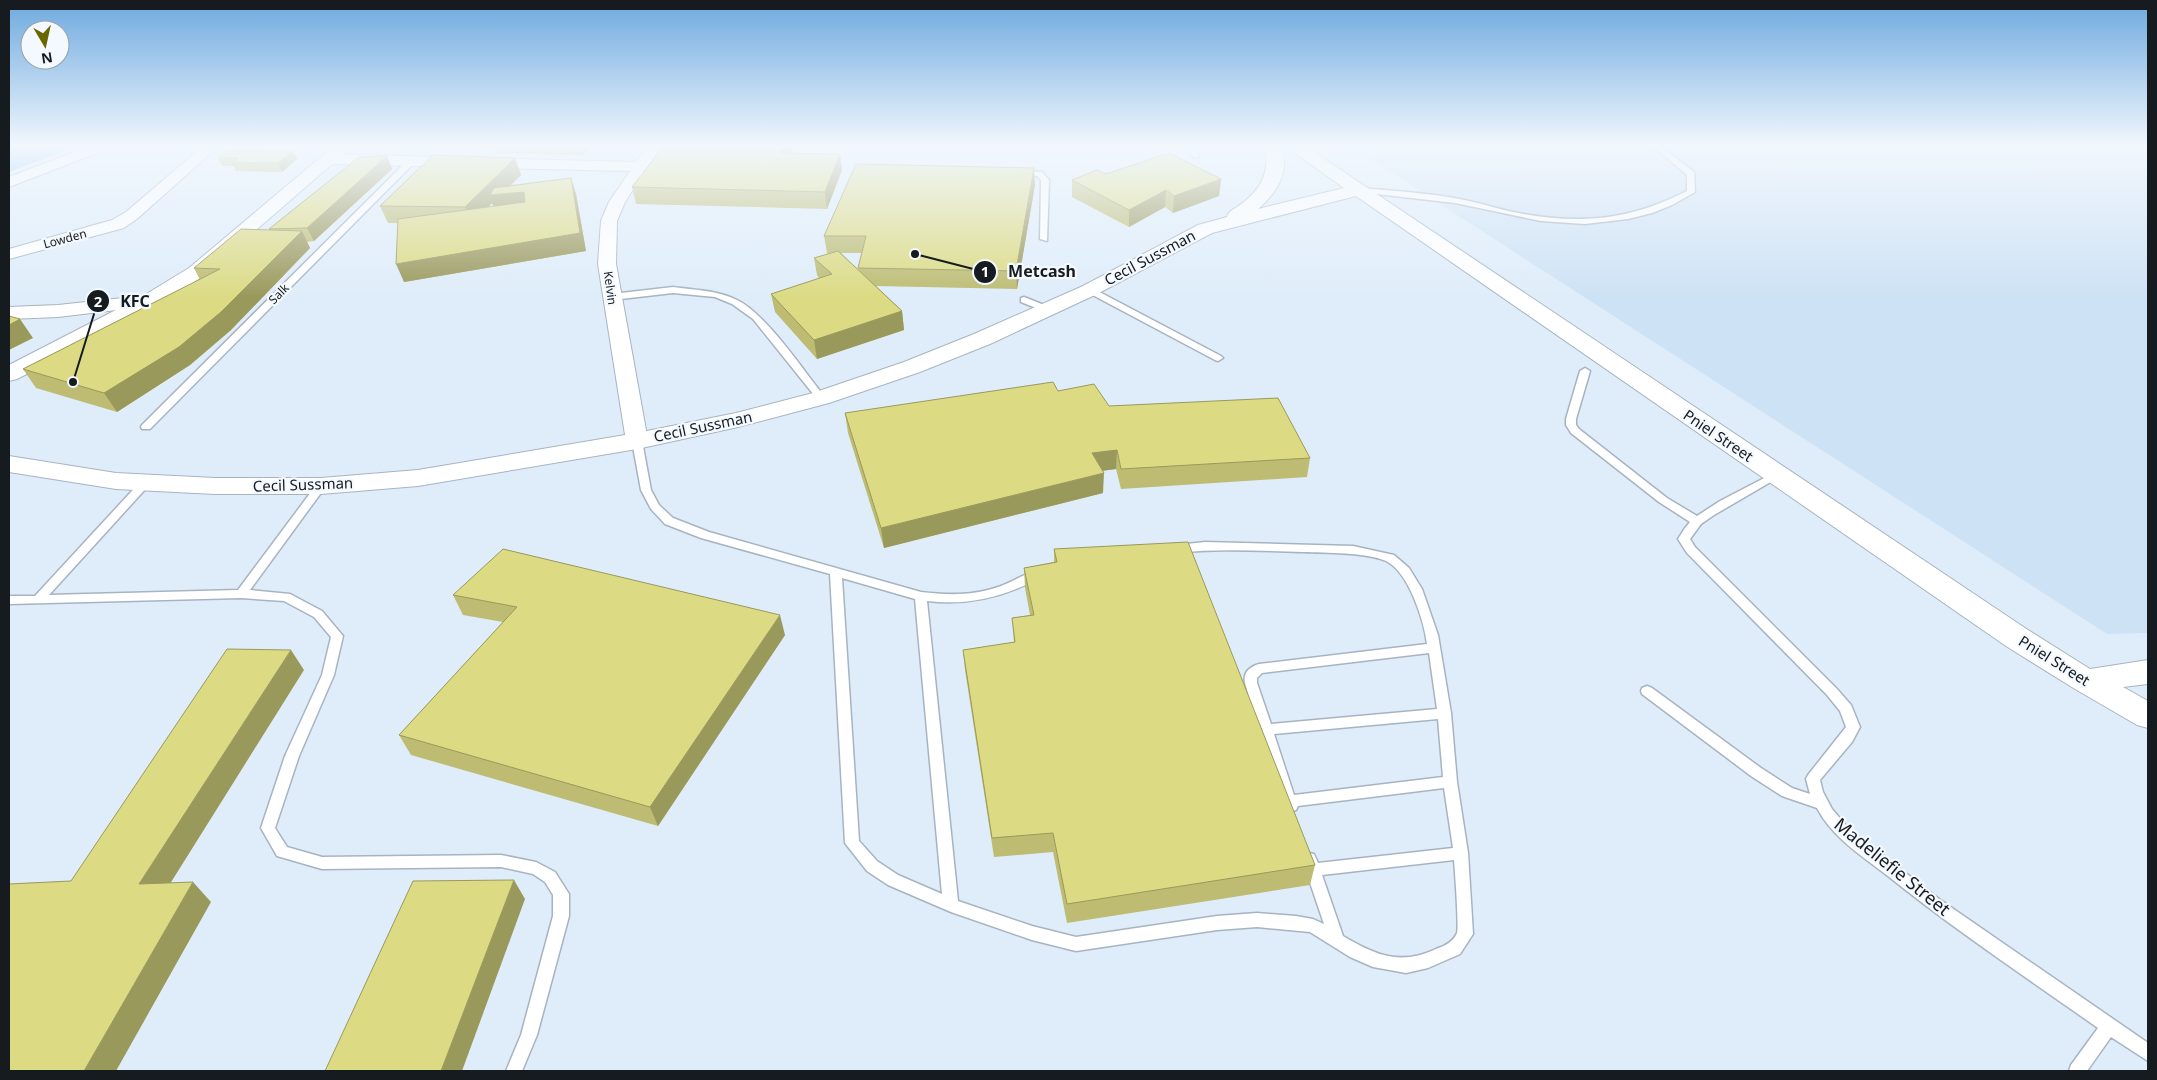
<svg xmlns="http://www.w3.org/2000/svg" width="2157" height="1080" viewBox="0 0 2157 1080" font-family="'Noto Sans',sans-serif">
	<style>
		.built { fill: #cee2f5 }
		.green { fill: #85c3fb }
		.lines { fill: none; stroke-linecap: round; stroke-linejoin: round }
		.lane-casing { stroke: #a7b4c0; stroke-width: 3 }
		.street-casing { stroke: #a7b4c0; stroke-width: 2 }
		.secondary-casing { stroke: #a7b4c0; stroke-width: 2 }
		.lane { fill: #fff; fill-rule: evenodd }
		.street { fill: #fff; fill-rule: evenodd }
		.secondary { fill: #fff; fill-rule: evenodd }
		.wall { fill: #bdbc72; fill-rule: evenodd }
		.shaded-wall { fill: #9a995c }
		.building { fill: #dcdb84; stroke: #9a995c }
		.labels { text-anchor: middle; stroke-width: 4.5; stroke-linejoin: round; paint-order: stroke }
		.far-street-label { font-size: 12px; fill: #161b1f; stroke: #f3f9fe }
		.street-label { font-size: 15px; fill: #161b1f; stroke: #f3f9fe }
		.near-street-label { font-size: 18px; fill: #161b1f; stroke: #f3f9fe }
		.leader { fill: none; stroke: #161b1f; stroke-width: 2 }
		.callout-dot { fill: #161b1f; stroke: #f3f9fe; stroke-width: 2 }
		.mark-label { font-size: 15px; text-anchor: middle; font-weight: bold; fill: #fff }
		.callout-label { font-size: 16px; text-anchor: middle; font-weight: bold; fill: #161b1f; stroke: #f3f9fe; stroke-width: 4.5; stroke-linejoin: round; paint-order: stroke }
	</style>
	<rect width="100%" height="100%" fill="#dfedfa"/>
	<!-- built -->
	<path class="built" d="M1350 146H2148V633L2107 634Z"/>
	<!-- green -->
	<path class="green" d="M9 146H78L9 172Z"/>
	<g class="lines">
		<!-- lane casing -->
		<g class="lane-casing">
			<path id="lane" d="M1190 146H1197L1198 158 1191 156Z
				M1653 146H1660L1694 172 1695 192 1672 205 1652 213 1628 219 1585 224 1541 221 1455 203 1359 192 1355 190 1359 188C1396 191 1433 193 1469 201 1484 204 1498 209 1513 212 1578 225 1628 221 1687 191V175Z
				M409 159 416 161 150 429H142L141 427 142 425Z
				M1016 170 1042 172 1049 180 1047 241 1040 239 1041 180 1037 176 1016 174Z
				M673 287C694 290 717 290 737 300 765 313 803 370 824 396L826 398 824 400H818L753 319 732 304 715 297 673 293 612 300 608 297 612 294Z
				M1090 287 1221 356 1223 358 1218 361 1215 360 1087 292V288Z
				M1024 297 1049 307 1050 309 1046 312 1021 302V298Z
				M1585 368 1590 371 1576 419V425L1579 429 1667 498 1697 516 1720 501 1772 474 1776 473 1781 476 1714 515 1701 524 1690 539 1695 547 1837 689 1851 705 1860 727 1852 742 1820 780 1823 792 1832 809 1849 829 1939 899 2148 1043V1061L2111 1037 2087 1071H2069L2071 1065 2098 1028C2027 978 1955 930 1888 876 1862 856 1832 837 1817 808L1782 796 1751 776 1642 694 1641 691 1642 688 1647 686 1652 688 1761 768 1792 788 1810 794 1806 779 1808 775 1846 727 1840 711 1827 695 1687 553 1678 539 1685 528 1690 522 1659 502 1571 433 1566 425V419L1580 371Z
				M637 438 642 441 651 490 659 505 673 518 709 532 921 592C947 595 973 596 998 587 1009 584 1032 569 1041 571L1043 574 1041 577C1005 597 969 606 927 601L958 901 1032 926 1076 937 1217 916 1257 913 1296 916 1313 919 1324 924 1302 859 1304 854 1309 853 1314 854 1318 863 1453 848 1444 788 1298 806 1296 810 1291 812 1286 810 1258 730 1245 683C1243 673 1249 667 1259 664L1427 644C1424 621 1409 572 1386 561 1366 552 1325 553 1303 552 1261 551 1219 548 1177 553L1171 549 1177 545 1205 542 1353 546 1394 555 1409 568 1422 589 1438 635 1451 713 1457 782 1468 853 1473 934 1460 954 1428 968 1406 973 1373 967 1350 957 1310 932 1257 927 1217 930 1076 951 1032 940 951 912 888 885 867 871 845 843 830 574 701 538 665 524 651 509 641 490 632 441ZM842 578 915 599 942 894 898 875 877 861 859 841ZM1429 653 1437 709 1271 724 1257 683V678L1262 673ZM1438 719 1443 777 1294 795 1274 734ZM1454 860C1455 872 1459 926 1457 933 1453 942 1445 946 1436 949 1400 966 1375 955 1343 936L1322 875Z
				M146 479 151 482 150 484 49 595 238 590 317 484H325L326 486 250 590 290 594 322 611 343 636 334 675 299 756 275 828 287 847 322 857 501 855 536 862 555 872 569 894V916L537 1035 522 1071H506L521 1035 553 916V895L545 882 533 874 501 867 322 869 277 856 261 828 285 756 322 675 331 637 314 617 284 601 241 598 9 604V596H35L142 480Z"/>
		</g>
		<!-- street casing -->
		<g class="street-casing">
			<path id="street" d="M90 146H110L108 149 9 187V177Z
				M203 146H219L138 218 124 228 9 259V249L112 220 126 212Z
				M647 146H661L625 202 617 221 616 264 648 441 645 446 637 448 629 446 626 441 598 264 601 221 609 202 630 171 331 164 326 162 323 159 326 156 331 154 636 162Z
				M151 295 158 297 160 301 158 305 58 317 9 319V307L58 305Z"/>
		</g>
		<!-- secondary casing -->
		<g class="secondary-casing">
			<path id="secondary" d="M334 146H353L203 276 159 306 17 379 9 381V365L143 296 189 268Z
				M1264 146H1281C1290 171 1278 192 1258 209L1344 188 1285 146H1305L2028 630 2090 669 2148 660V684L2123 687 2148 701V728L2137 725 2075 689 2006 646 1356 196 1212 233 1097 294 990 344 920 372 829 403 738 427 637 449 418 486 321 494H215L116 489 9 472V456L116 473 215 478H321L418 470 637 433 736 413 813 393 904 362 974 334 1083 286 1198 225 1227 217C1228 212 1232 210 1237 207 1259 192 1272 173 1264 146Z"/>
		</g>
		<!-- lane -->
		<use href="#lane" class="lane"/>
		<!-- street -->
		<use href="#street" class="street"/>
		<!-- secondary -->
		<use href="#secondary" class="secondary"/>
	</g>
	<!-- wall -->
	<path class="wall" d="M495 146H590L583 155 497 153Z
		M293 151 297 159 282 172 236 171 234 166H222L218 158Z
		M791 153 840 154 842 170 827 209 636 204 632 187Z
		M387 156 392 169 314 241 307 242 310 248 231 330 190 365 117 412 36 388 23 369 200 280 194 268 269 230Z
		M515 158 521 175 510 185 571 178 576 194 586 251 404 282 398 223H388L380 206ZM492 203 494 206 489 207Z
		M1221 179 1219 196 1173 213 1165 207 1129 227 1072 197V180Z
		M1035 185 1017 289 876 286 902 311 904 330 817 359 775 312 771 294 819 278 817 275 814 258 830 253H827L824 236ZM841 253H862L858 268 859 270Z
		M1058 391 1109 406 1310 458 1307 477 1121 489 1116 469 1102 471 1103 493 884 548 848 433 845 413Z
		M1054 549 1315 865 1310 885 1067 923 1053 852 994 857 965 670 963 650 1014 642 1012 618 1030 615 1025 588 1024 568 1054 562Z
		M453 595 785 635 658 826 411 755 399 735 503 622 463 615Z"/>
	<!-- shaded-wall -->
	<path class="shaded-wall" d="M580 146H590L583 155Z
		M785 146H794L784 170 781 153Z
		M293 151 297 159 282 172 278 163Z
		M840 154 842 170 827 209 825 192Z
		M387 156 392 169 314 241 307 228Z
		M515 158 521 175 502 194 524 192 530 209 496 212 492 203 472 224 465 207Z
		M1034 168 1035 185 1017 289 1016 271Z
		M571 178 576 194 586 251 404 282 396 264 580 233Z
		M1221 179 1219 196 1173 213 1174 196Z
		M1166 190 1165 207 1129 227V210Z
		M302 231 310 248 231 330 190 365 117 412 104 393Z
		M902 311 904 330 817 359 814 340Z
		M20 319 33 338 9 350V325Z
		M1117 450 1116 469 1092 472V453Z
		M1104 473 1103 493 884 548 881 528Z
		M780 615 785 635 658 826 650 807Z
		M291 650 304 670 158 903 139 884Z
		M514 880 525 899 462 1071H441Z
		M193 882 211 902 116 1071H84Z"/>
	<!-- building -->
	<path class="building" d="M664 146H785L781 153 840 154 825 192 632 187Z
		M228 150 293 151 278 163H232L238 158H218Z
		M1169 153 1221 179 1174 196 1166 190 1129 210 1072 180 1097 170 1106 174Z
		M433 155 515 158 465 207 380 206Z
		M387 156 307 228 269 229 359 157Z
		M856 164 1034 168 1016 271 858 268 866 236H824Z
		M571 178 580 233 396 264 398 219 525 202 524 192 490 195 494 188Z
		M241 229 302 231 221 312 179 347 104 393 23 369 220 269 194 268Z
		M838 251 902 311 814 340 771 294 832 274 814 258Z
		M9 316 20 319 9 325Z
		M1053 382 1058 391 1094 384 1109 406 1278 398 1310 458 1121 469 1117 450 1092 453 1104 473 881 528 845 413Z
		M1188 542 1315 865 1067 904 1053 833 992 838 963 650 1015 642 1012 618 1034 615 1024 568 1057 562 1054 549Z
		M503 549 780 615 650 807 399 735 517 607 453 595Z
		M227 649 291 650 139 884 193 882 84 1071H9V884L71 881Z
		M514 880 441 1071H325L413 881Z"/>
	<!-- sky -->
	<linearGradient id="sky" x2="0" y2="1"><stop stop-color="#6da9df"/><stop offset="0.49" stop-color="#f1f7fd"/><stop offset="1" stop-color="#f1f7fd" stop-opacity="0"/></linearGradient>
	<rect width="2157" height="297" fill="url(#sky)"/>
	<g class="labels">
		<!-- far-street labels -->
		<g class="far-street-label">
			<text transform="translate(65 239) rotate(-15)" y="4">Lowden</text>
			<text transform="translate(610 288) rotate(82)" y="4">Kelvin</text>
			<text transform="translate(279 294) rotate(-45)" y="4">Salk</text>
		</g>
		<!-- street labels -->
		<g class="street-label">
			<text transform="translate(1150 258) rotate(-28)" y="5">Cecil Sussman</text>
			<text transform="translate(703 427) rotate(-12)" y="5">Cecil Sussman</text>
			<text transform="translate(1718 436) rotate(34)" y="5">Pniel Street</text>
			<text transform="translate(303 485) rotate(-2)" y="5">Cecil Sussman</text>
			<text transform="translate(2054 661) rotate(32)" y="5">Pniel Street</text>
		</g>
		<!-- near-street labels -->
		<g class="near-street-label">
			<text transform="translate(1892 867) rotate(39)" y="6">Madeliefie Street</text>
		</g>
	</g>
	<!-- callouts -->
	<path class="leader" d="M915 254L985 272M73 382L98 301"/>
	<g class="callout-dot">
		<circle cx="915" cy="254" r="5"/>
		<circle cx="73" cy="382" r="5"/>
		<circle cx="985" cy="272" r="12"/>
		<circle cx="98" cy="301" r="12"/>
	</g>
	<g class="mark-label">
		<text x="985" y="277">1</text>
		<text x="98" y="307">2</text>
	</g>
	<g class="callout-label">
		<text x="1042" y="277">Metcash</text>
		<text x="135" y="307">KFC</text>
	</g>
	<!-- border -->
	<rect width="2157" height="1080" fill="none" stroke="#161b1f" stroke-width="20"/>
	<!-- north arrow -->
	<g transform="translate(45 45) rotate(171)"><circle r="24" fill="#f3f9fe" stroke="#9ba0a5"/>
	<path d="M0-4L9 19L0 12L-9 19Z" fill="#6a6700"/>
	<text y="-8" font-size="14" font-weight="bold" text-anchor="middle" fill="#161b1f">N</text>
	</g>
</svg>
